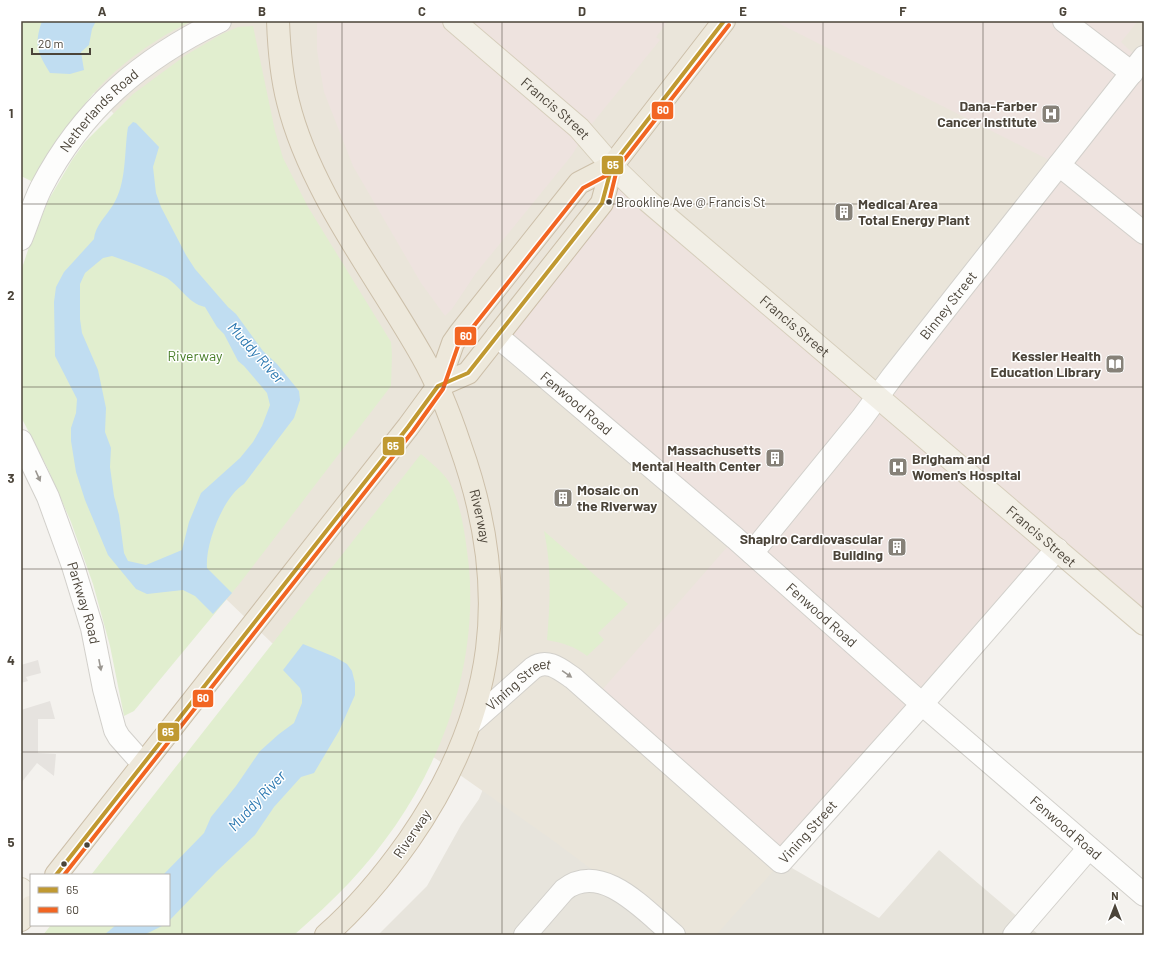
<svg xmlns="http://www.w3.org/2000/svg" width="1165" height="956" viewBox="0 0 1165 956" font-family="Barlow,sans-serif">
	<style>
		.residential { fill: #e7e4dc }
		.education { fill: #eae5da }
		.medical { fill: #eee3df }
		.park { fill: #e1eecf }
		.parking { fill: #e6e3df }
		.water { fill: #c0ddf1; fill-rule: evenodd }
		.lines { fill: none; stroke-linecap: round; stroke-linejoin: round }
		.minor-casing { stroke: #d2d0cb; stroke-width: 24 }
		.major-casing { stroke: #d6cebb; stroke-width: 24 }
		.highway-casing { stroke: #ccbfa9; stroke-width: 24 }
		.minor { stroke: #fdfdfc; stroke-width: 22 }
		.major { stroke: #f2efe6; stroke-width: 22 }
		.highway { stroke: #ede8db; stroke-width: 22 }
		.bus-1-casing { stroke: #fff; stroke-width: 7 }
		.bus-2-casing { stroke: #fff; stroke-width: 7 }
		.bus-1 { stroke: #c09931; stroke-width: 4 }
		.bus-2 { stroke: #f26522; stroke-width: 4 }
		.oneway { fill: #9b9791 }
		.grid { fill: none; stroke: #4b4439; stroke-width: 1; stroke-opacity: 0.55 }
		.bus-dot { fill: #4b4439; stroke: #fff; stroke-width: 1.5 }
		.labels { text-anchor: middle; stroke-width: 3; stroke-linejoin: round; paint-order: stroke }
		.bus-label { font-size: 13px; fill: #4b4439; stroke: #fff; text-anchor: start }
		.poi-label { font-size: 14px; font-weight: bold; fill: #4b4439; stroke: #fff; text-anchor: end }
		.street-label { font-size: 14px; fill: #4b4439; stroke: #fff }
		.park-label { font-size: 14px; fill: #4a7f2a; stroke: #fff }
		.water-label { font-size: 15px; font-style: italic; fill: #2e7ab2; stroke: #fff }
		.line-badge { stroke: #fff; stroke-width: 1.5 }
		.badge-label { font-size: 11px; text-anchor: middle; font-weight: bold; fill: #fff }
		.neatline { fill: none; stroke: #4b4439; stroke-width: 1.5 }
		.grid-label { font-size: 13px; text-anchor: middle; font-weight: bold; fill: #4b4439 }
	</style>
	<rect width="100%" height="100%" fill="#f4f2ee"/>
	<!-- residential -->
	<path class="residential" d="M504 738 764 852 879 918 939 850 1039 935H378L427 886 461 825 479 799Z"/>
	<!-- education -->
	<path class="education" d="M79 21H1144V624L1057 549 922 704 716 935H674L618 889 551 839 450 768 343 698 315 666 272 643 225 598 137 139 79 76Z"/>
	<!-- medical -->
	<path class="medical" d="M317 21H668L656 37 660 40 586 131 572 155 476 273 452 309 445 316 421 283 353 166 324 92 317 50Z
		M774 21H1138L1121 42 1144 64V624L1057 549 781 862 595 698 735 538 497 336 602 203 612 166 877 396 1059 165Z"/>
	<!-- park -->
	<path class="park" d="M21 21H192C156 38 119 64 93 94 70 121 52 152 33 182L21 176Z
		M253 26 275 131 283 158 308 207 391 342 392 355 391 386 240 583 134 711 124 716 110 646 93 584 71 522 47 467 21 417V271L31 241 49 199 72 160 85 142 133 94 186 55 222 34 238 27Z
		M421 454C431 463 442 471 449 482 462 504 466 542 469 567 479 684 429 798 349 883 332 901 313 918 294 935H43L51 925H169V875H91Z
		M544 531 628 604 598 633 604 640 587 656C574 646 563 643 547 640 550 603 552 567 544 531Z"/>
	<!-- parking -->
	<path class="parking" d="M38 660 41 673 26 677 28 681 21 683V665Z
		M50 701 55 719H38V753L56 754 54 776 37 763 21 783V710Z"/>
	<!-- water -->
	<path class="water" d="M42 21H96L92 29 89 45 81 52 84 70 70 74 50 73C37 52 34 44 42 21Z
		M133 122 136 123 159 147 153 167 156 193 161 207 186 255 195 269 228 307 236 314 263 351 277 364 299 391 300 400 294 418 244 484C223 497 205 544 207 568L232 593 213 614 195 596 183 590 147 594 136 589 108 555 85 500 76 472 71 441V428L76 413 77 399 55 356 54 302 56 287 64 272 94 239C95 226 106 216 113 205 127 183 124 151 128 127ZM112 256C130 262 148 269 165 277 180 285 187 303 205 307L217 327 224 334 238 361 244 366 267 393 270 405 262 426 253 442 240 458 201 493 189 522 182 550 146 565 128 561 124 553 119 515 114 496 110 467 111 448 105 432 106 408 98 370 82 333 80 319V284L85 273 103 258Z
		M303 644 335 657 347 664 352 671 355 683V695L339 731 314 773 301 777 274 807 255 835 216 872 169 921V875H163L204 833 211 817 236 786 260 751 279 734 294 723 302 703V695L300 688 283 670Z
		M116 925H164L144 935H104Z"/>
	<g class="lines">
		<!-- minor casing -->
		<g class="minor-casing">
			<g id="minor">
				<path d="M1064 21 1132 73"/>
				<path d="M1059 165 1144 233"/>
				<path id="s1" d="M21 239C28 222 33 204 41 188 82 109 141 59 220 21"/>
				<path id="s2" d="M497 336 735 538 922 704 1144 895"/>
				<path id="s3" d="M21 441 48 497 73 566 92 628 104 689 115 730 119 737 143 764"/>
				<path id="s4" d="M752 553 862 418 892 377 1144 57"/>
				<path id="s5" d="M470 724 533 668C547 658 560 669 573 678L781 862 922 704 1057 549"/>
				<path d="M525 935 564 890C602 860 646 912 674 935"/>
				<path d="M1014 935 1089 848"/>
			</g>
		</g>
		<!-- major casing -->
		<g class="major-casing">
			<g id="major">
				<path id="s6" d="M454 21 579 128 612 166 648 201 1144 624"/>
				<path d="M21 889 31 897"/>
			</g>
		</g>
		<!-- highway casing -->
		<g class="highway-casing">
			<g id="highway">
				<path id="s7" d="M278 21C279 48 281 75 288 102 310 192 377 276 422 356 438 384 450 415 460 445 512 590 497 713 409 840 385 874 358 907 326 935"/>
				<path d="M438 386 468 373 602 203 612 166 724 21"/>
				<path d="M56 875 408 427 438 386 453 343 460 333 579 183 612 166"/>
				<path d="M21 920 31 907"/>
			</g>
		</g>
		<!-- minor -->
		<use href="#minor" class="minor"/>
		<!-- major -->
		<use href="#major" class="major"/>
		<!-- highway -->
		<use href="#highway" class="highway"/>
		<!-- bus-1 casing -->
		<g class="bus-1-casing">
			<path id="bus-1" d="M56 875 408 427 438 386 468 373 602 203 612 166 724 21"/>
		</g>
		<!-- bus-2 casing -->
		<g class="bus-2-casing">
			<path id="bus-2" d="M609 202 617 169 729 25
				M64 875 413 431 443 389 458 346 465 337 583 188 615 171"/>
		</g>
		<!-- bus-1 -->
		<use href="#bus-1" class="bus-1"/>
		<!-- bus-2 -->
		<use href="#bus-2" class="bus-2"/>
	</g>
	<!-- one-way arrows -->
	<defs><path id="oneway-solid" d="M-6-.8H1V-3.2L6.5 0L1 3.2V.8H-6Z"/></defs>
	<g class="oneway">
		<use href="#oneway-solid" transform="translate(38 476) rotate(66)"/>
		<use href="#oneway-solid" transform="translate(100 665) rotate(79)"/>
		<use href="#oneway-solid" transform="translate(567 674) rotate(35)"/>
	</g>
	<!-- grid -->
	<path class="grid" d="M182 21V935M342 21V935M502 21V935M663 21V935M823 21V935M983 21V935M21 204H1144M21 387H1144M21 569H1144M21 752H1144"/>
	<!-- icons -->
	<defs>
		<g id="hospital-square" transform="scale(1)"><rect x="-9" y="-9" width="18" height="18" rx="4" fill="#868178" stroke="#fff"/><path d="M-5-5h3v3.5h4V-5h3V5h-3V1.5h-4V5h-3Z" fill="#fff"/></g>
		<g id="building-square" transform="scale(1)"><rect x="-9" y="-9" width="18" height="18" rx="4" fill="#868178" stroke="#fff"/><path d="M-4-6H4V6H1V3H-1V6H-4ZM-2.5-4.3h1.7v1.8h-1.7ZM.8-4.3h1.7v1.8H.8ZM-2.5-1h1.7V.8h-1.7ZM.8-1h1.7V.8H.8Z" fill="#fff"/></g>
		<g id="library-square" transform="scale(1)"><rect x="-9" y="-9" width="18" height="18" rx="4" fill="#868178" stroke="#fff"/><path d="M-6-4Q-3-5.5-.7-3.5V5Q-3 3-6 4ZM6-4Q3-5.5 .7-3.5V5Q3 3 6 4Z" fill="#fff"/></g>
	</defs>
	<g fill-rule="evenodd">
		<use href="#hospital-square" x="1051" y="114"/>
		<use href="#building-square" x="844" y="212"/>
		<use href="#library-square" x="1115" y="364"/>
		<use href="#building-square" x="775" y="458"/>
		<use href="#hospital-square" x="898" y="467"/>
		<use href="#building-square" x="563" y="498"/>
		<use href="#building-square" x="897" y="547"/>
	</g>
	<!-- markers -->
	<g class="bus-dot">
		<circle cx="609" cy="202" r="3.5"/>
		<circle cx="87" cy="845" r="3.5"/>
		<circle cx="64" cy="864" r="3.5"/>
	</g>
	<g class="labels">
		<!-- bus labels -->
		<g class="bus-label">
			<text x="616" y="207">Brookline Ave @ Francis St</text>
		</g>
		<!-- poi labels -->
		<g class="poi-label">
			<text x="1037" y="111">Dana-Farber<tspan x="1037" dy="16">Cancer Institute</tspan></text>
			<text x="858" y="209" text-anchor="start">Medical Area<tspan x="858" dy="16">Total Energy Plant</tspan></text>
			<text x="1101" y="361">Kessler Health<tspan x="1101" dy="16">Education Library</tspan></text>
			<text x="761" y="455">Massachusetts<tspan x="761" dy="16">Mental Health Center</tspan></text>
			<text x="912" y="464" text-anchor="start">Brigham and<tspan x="912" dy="16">Women's Hospital</tspan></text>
			<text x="577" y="495" text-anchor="start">Mosaic on<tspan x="577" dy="16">the Riverway</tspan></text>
			<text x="883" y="544">Shapiro Cardiovascular<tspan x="883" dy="16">Building</tspan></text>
		</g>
		<!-- street labels -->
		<g class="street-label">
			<text dy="5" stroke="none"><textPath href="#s6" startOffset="134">Francis Street</textPath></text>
			<text dy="5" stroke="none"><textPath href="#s1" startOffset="152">Netherlands Road</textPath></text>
			<text dy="5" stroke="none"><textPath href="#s4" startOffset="316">Binney Street</textPath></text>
			<text dy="5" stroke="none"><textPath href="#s6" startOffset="458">Francis Street</textPath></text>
			<text dy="5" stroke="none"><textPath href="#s2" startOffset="104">Fenwood Road</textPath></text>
			<text dy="5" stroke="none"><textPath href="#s7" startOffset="541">Riverway</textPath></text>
			<text dy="5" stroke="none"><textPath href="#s6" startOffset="782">Francis Street</textPath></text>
			<text dy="5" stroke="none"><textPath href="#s3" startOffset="174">Parkway Road</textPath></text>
			<text dy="5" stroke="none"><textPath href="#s2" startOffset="428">Fenwood Road</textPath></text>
			<text dy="5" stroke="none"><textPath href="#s5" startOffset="64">Vining Street</textPath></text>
			<text dy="5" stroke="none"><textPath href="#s5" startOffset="447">Vining Street</textPath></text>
			<text dy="5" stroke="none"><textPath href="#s2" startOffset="752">Fenwood Road</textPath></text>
			<text transform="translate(412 834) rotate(-56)" y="5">Riverway</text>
		</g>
		<!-- park labels -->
		<g class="park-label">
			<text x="195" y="361">Riverway</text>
		</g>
		<!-- water labels -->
		<g class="water-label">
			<text transform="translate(256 353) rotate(48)" y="5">Muddy River</text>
			<text transform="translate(257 801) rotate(-47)" y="5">Muddy River</text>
		</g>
	</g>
	<g class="line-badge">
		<rect x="651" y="101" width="23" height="19" rx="4" fill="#f26522"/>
		<rect x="601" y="155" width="23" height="20" rx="4" fill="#c09931"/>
		<rect x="454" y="326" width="23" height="20" rx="4" fill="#f26522"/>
		<rect x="382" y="436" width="23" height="20" rx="4" fill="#c09931"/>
		<rect x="192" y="689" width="22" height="19" rx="4" fill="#f26522"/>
		<rect x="157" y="722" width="23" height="20" rx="4" fill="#c09931"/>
	</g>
	<g class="badge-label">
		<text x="663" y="114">60</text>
		<text x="613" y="169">65</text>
		<text x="466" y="340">60</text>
		<text x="393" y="450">65</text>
		<text x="203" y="702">60</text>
		<text x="168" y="736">65</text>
	</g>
	<!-- border -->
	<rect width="1165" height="956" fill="none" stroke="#ffffff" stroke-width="44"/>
	<!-- legend -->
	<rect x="30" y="874" width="140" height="52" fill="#ffffff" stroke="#b7b4b0"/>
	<rect x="38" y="887" width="20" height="6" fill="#c09931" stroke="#b7b4b0"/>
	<text x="66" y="894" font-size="12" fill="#4b4439">65</text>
	<rect x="38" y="907" width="20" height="6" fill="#f26522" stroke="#b7b4b0"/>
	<text x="66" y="914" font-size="12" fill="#4b4439">60</text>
	<!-- north arrow -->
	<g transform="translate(1115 906)" stroke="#ffffff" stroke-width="3" paint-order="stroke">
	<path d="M0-3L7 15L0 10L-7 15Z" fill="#4b4439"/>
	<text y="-6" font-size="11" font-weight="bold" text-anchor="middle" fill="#4b4439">N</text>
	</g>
	<!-- scale -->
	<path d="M32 48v6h58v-6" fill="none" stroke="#4b4439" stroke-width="2"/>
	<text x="38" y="48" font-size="12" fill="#4b4439" stroke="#ffffff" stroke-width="3" paint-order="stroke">20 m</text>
	<rect x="22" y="22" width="1121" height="912" class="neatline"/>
	<g class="grid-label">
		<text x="102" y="16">A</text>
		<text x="262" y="16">B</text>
		<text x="422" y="16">C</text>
		<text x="582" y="16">D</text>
		<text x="743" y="16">E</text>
		<text x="903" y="16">F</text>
		<text x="1063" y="16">G</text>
		<text x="11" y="118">1</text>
		<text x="11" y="300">2</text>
		<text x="11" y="483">3</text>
		<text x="11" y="665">4</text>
		<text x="11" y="847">5</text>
	</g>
</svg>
